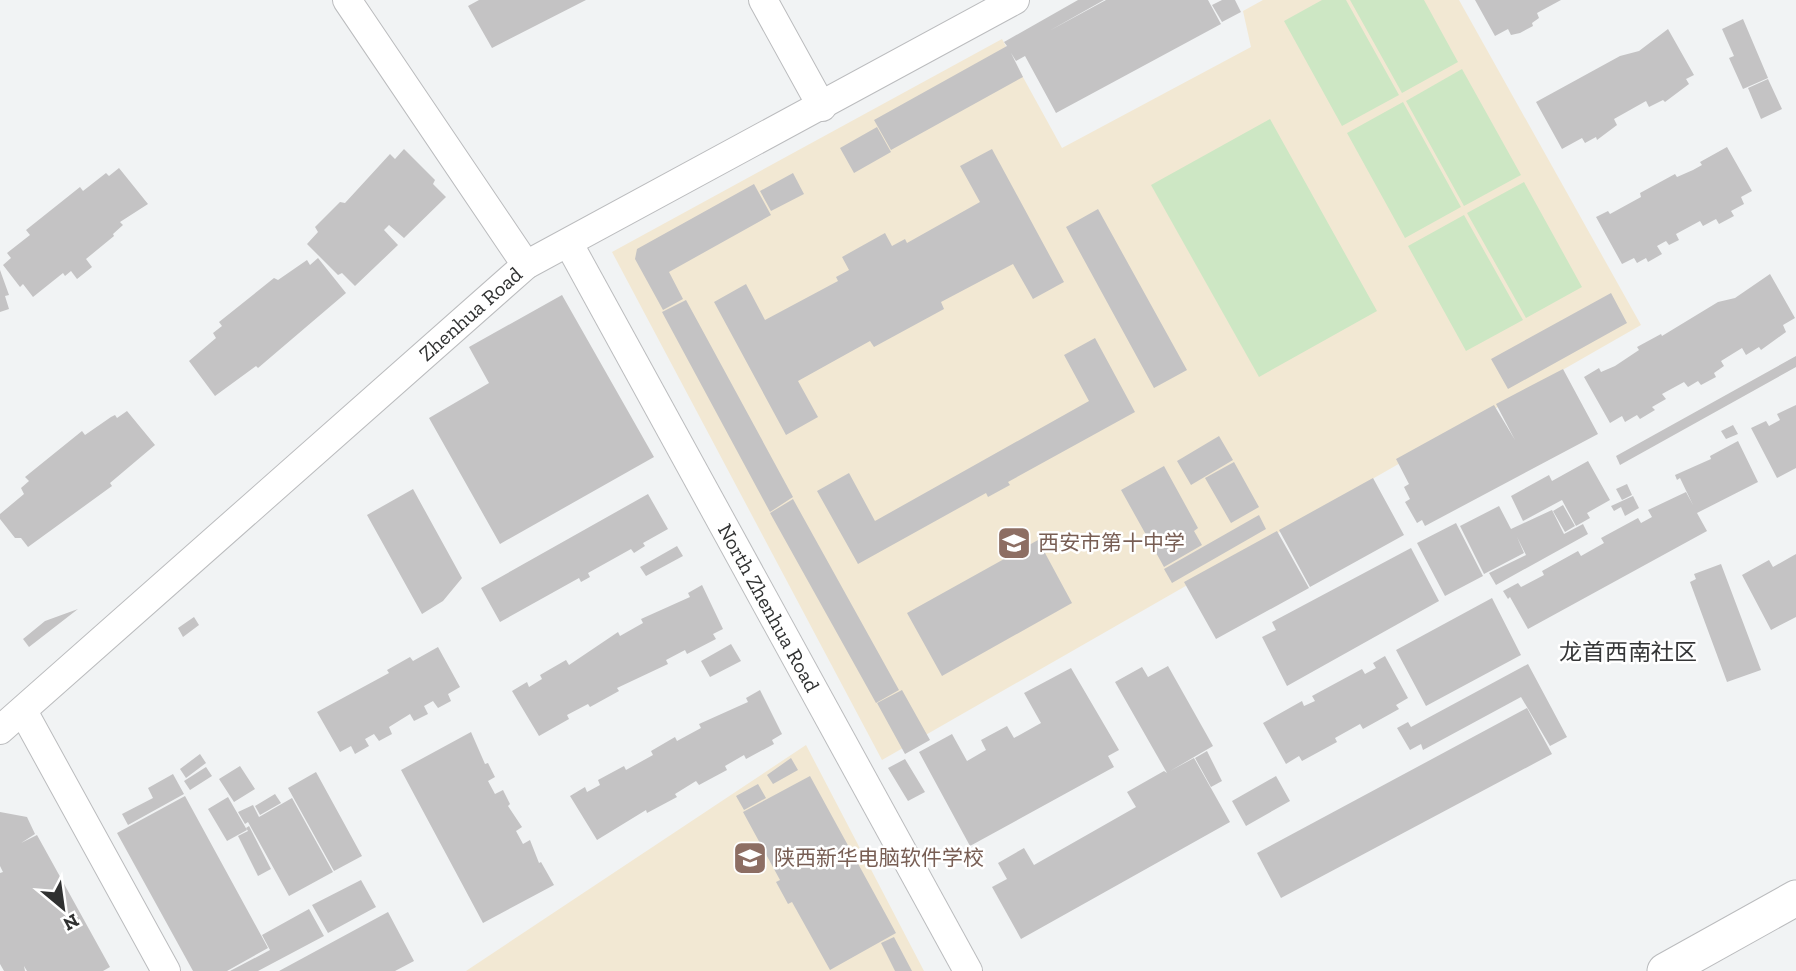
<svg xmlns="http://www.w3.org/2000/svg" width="1796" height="971" viewBox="0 0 1796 971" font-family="'Zilla Slab','Noto Sans SC',serif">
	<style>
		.education { fill: #f2e8d3 }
		.grass { fill: #cde7c4 }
		.building { fill: #c4c3c4 }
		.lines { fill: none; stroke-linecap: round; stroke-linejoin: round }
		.minor-casing { stroke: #bbbcbe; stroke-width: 30 }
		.major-casing { stroke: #bbbcbe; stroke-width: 37 }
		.minor { stroke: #fff; stroke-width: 28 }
		.major { stroke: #fff; stroke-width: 35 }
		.labels { text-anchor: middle; stroke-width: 5; stroke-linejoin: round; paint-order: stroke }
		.street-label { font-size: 21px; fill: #303131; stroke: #fff }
		.education-label { font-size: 21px; fill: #785e54; stroke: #fff; text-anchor: start }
		.neighbourhood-label { font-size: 23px; fill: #353637; stroke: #fff }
	</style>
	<rect width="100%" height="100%" fill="#f1f3f4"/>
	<!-- education -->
	<path class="education" d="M1263 0H1459L1641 325 882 760 612 252 1002 39 1062 148 1251 47 1243 11Z
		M806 745 924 971H466Z"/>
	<!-- grass -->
	<path class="grass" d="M1322 0H1346L1399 95 1342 126 1284 21Z
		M1350 0H1424L1458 62 1402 93Z
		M1462 69 1521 175 1464 206 1406 101Z
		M1403 102 1461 207 1405 238 1347 133Z
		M1270 119 1377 311 1259 377 1151 185Z
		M1524 182 1582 287 1526 318 1467 213Z
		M1464 215 1523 320 1466 351 1408 246Z"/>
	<!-- building -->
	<path class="building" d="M479 0H586L492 48 468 6Z
		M1078 0H1104L1049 31 1106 0H1208L1221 24 1056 113 1025 56 1016 61 1011 53 1023 77 891 150 874 120 1007 46 1004 42Z
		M1222 0H1235L1241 12 1222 22 1212 5Z
		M1475 0H1561L1537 13 1539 18 1532 23 1533 26 1520 33 1511 35 1508 29 1495 36Z
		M1743 19 1768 78 1743 89 1729 58 1734 56 1722 29Z
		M1668 29 1694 75 1686 79 1689 84 1665 102 1663 100 1649 107 1646 101 1614 119 1617 125 1597 140 1596 137 1585 143 1582 138 1562 149 1536 102 1620 56 1639 51Z
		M1768 79 1782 109 1761 119 1748 88Z
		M877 127 891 152 854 173 840 148Z
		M1727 147 1752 191 1741 197 1744 204 1731 211 1734 216 1719 224 1716 219 1703 226 1700 221 1676 234 1679 240 1669 245 1666 241 1657 246 1662 254 1648 262 1646 258 1637 263 1634 258 1622 264 1596 217 1608 211 1610 214 1641 197 1640 193 1675 174 1677 177 1693 170 1702 165 1700 162Z
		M404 149 435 180 433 184 446 197 404 238 389 225 384 230 398 245 355 286 342 273 338 275 307 244 318 232 315 227 340 202 345 203 390 154 395 159Z
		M992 149 1064 282 1033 299 1013 264 941 302 944 309 874 347 870 341 798 381 818 417 786 435 714 302 746 284 765 320 838 281 836 277 849 270 842 257 885 233 892 246 905 239 907 243 980 202 960 166Z
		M119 168 148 204 120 222 123 225 113 234 114 236 86 259 92 267 77 279 71 271 65 276 63 273 33 297 23 284 20 287 3 265 11 258 7 253 30 235 26 230 80 187 83 191 106 173 109 176Z
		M793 173 804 194 771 211 760 191Z
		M754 184 771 215 669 272 683 299 663 310 635 259 637 249Z
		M1098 209 1187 370 1154 388 1066 227Z
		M318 258 346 293 258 368 256 366 215 396 189 361 216 338 213 333 222 326 219 322 274 278 278 280 307 260 310 265Z
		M0 270 9 295 5 296 9 309 0 312Z
		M1770 274 1795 318 1783 325 1786 332 1761 350 1759 347 1746 355 1742 348 1721 361 1724 366 1714 373 1716 377 1701 385 1698 381 1688 387 1684 382 1662 394 1666 399 1652 407 1655 410 1640 419 1637 415 1625 422 1622 416 1610 423 1584 377 1599 368 1601 372 1615 366 1639 350 1637 347 1661 334 1662 336 1718 302 1735 298Z
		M1611 293 1627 323 1508 389 1491 359Z
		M562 295 654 457 500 544 429 418 489 383 469 347Z
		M686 300 793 497 770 512 662 312Z
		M1095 338 1135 412 1008 482 1010 485 988 497 986 493 858 564 817 491 849 473 875 521 1089 401 1064 355Z
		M1796 356V367L1620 465 1616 456Z
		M1563 369 1598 434 1425 526 1422 520 1417 523 1405 502 1410 499 1404 487 1409 484 1396 459 1494 405 1515 440 1496 404Z
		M1796 405V468L1777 478 1751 428 1766 421 1769 426 1780 420 1777 414Z
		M127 411 155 445 110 483 112 486 28 547 21 538H15L0 519V514L24 494 21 488 29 481 25 477 82 431 85 435 111 417 115 415 117 418Z
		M1733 425 1738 434 1726 439 1721 431Z
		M1219 436 1233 460 1191 485 1177 461Z
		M1738 441 1758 482 1697 513 1707 531 1528 629 1510 597 1508 599 1503 591 1518 583 1521 587 1544 575 1542 571 1578 551 1581 556 1604 543 1601 538 1638 518 1641 523 1652 517 1648 510 1686 492 1693 505 1680 478 1677 480 1675 475 1711 459 1710 456Z
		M1588 461 1610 500 1587 513 1590 518 1576 526 1562 500 1523 521 1511 496 1549 475 1552 481Z
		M1234 462 1259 507 1231 523 1205 478Z
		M1164 466 1198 528 1194 531 1202 545 1164 567 1121 490Z
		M1373 478 1404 535 1310 587 1279 530Z
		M1627 484 1632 495 1622 500 1616 489Z
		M413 489 462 578 443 601 422 614 367 515Z
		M648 494 668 529 643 543 645 546 634 553 631 549 588 573 590 577 581 582 579 578 500 622 481 588Z
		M1633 496 1639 508 1625 516 1621 507 1614 511 1611 506Z
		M793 499 899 690 876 703 770 513Z
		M1563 505 1575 526 1565 532 1553 511Z
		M1499 506 1511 529 1552 510 1564 534 1583 524 1588 534 1496 585 1489 573 1526 555 1517 537 1524 553 1484 574 1460 526Z
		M1259 515 1266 529 1172 583 1164 569Z
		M1456 523 1483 576 1445 596 1417 543Z
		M1277 531 1309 588 1216 639 1184 582Z
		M1038 540 1072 603 942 676 907 613Z
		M677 546 683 556 646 576 640 567Z
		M1411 548 1439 601 1287 686 1262 637 1276 630 1272 622Z
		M1796 554V617L1771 630 1742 575 1769 560 1773 567Z
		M1721 564 1761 670 1727 682 1690 582 1696 579 1694 574Z
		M702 585 723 629 713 634 716 639 687 654 685 650 666 660 668 664 617 688 619 691 590 707 588 704 567 715 569 719 539 736 512 691 527 682 529 687 542 679 540 675 566 660 569 665 618 632 620 636 643 623 641 619 690 597 688 593Z
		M1492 598 1521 655 1426 706 1396 650Z
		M78 609 29 647 23 639 45 621Z
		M194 617 199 625 183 637 178 628Z
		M731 644 741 661 710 677 701 661Z
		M438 647 460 687 448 694 451 701 438 708 433 701 424 706 428 714 414 721 410 714 389 727 392 734 379 741 374 734 365 739 369 746 355 754 351 746 340 752 317 712 389 673 387 670 410 657 413 661Z
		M1385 656 1408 698 1396 705 1399 709 1363 729 1360 724 1335 738 1337 742 1302 761 1299 756 1286 764 1263 723 1302 701 1304 706 1315 701 1312 696 1362 669 1365 674 1376 668 1373 663Z
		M1528 664 1567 737 1550 746 1521 697 1423 750 1421 744 1410 750 1397 728 1408 722 1411 727Z
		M1168 666 1213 746 1170 771 1194 758 1230 822 1021 939 992 887 1007 879 998 863 1024 848 1034 865 1136 807 1127 792 1164 771 1167 773 1115 682 1142 667 1148 677Z
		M1071 668 1119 750 1108 756 1114 767 970 846 919 752 952 734 967 761 986 750 981 740 1007 726 1014 738 1041 723 1024 693Z
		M760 690 782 734 772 740 774 744 746 759 744 755 725 766 727 770 699 785 696 781 675 794 677 797 647 813 646 810 597 840 570 796 585 787 587 792 600 785 598 780 624 766 626 770 653 755 651 751 675 737 677 741 701 728 699 724 748 702 746 698Z
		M902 690 930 740 905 754 877 703Z
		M1527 708 1552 754 1281 898 1257 853Z
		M471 732 485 764 488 763 495 777 488 781 495 794 503 790 510 804 508 806 522 827 516 831 523 844 530 840 539 863 541 862 554 885 483 923 401 770Z
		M1207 751 1222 781 1211 787 1195 758Z
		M200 754 206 763 186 778 180 769Z
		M791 758 798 770 773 784 767 775Z
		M905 759 925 792 908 801 888 768Z
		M240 766 255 789 234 802 219 779Z
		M206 767 212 776 190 790 184 781Z
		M316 772 362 856 334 871 288 788Z
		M173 774 184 794 128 825 122 814 153 798 148 788Z
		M810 776 896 933 830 970 792 902 788 904 776 882 780 880 743 812Z
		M1276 776 1290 801 1246 826 1232 801Z
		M758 784 766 798 744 810 736 796Z
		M275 794 281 803 260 815 255 806Z
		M185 796 268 948 227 971H193L117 833Z
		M228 797 247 830 227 841 208 809Z
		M292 798 333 872 289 896 248 822 245 824 238 812 253 805 259 817Z
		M0 812 27 817 35 834 21 843 37 835 110 967 103 971H27L24 966 25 971H4L0 964V873L3 872 0 866Z
		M249 826 271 869 258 876 238 836 248 831 246 828Z
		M361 880 376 907 328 933 312 905Z
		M309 909 324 936 258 971H230L270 950 262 935Z
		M388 912 414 961 395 971H279Z
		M894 937 912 971H895L881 943Z"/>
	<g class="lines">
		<!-- minor casing -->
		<g class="minor-casing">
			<g id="minor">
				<path d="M347 0 526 265"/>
				<path d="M763 0 822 107"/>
				<path id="s1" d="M569 244 968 971"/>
				<path d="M23 711 166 971"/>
				<path id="s2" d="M0 730 526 265 1015 0"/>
			</g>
		</g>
		<!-- major casing -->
		<g class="major-casing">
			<path id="major" d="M1665 971 1796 898"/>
		</g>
		<!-- minor -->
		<use href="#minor" class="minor"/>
		<!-- major -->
		<use href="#major" class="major"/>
	</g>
	<!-- icons -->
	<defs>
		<g id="school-square" transform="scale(1.75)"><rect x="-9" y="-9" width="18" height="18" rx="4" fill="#8d6e63" stroke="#fff"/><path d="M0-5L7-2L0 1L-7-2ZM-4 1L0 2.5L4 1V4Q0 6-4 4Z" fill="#fff"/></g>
		<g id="university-square" transform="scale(1.75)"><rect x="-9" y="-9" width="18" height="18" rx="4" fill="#8d6e63" stroke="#fff"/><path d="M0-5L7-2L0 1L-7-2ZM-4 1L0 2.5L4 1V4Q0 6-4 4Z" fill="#fff"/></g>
	</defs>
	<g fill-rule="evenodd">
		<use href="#school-square" x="1014" y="543"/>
		<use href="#university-square" x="750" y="858"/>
	</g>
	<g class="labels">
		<!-- street labels -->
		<g class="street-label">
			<text dy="7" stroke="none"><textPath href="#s2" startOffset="628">Zhenhua Road</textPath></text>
			<text dy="7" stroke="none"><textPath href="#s1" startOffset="415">North Zhenhua Road</textPath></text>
		</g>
		<!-- education labels -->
		<g class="education-label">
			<text x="1038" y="550">西安市第十中学</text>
			<text x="774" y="865">陕西新华电脑软件学校</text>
		</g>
		<!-- neighbourhood labels -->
		<g class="neighbourhood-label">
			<text x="1628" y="660">龙首西南社区</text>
		</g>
	</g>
	<!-- north arrow -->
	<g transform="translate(63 908) rotate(151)" stroke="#ffffff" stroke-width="5" paint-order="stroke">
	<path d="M0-5L12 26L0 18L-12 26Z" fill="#303131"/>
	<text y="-10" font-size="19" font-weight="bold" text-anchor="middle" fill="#303131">N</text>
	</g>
</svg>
